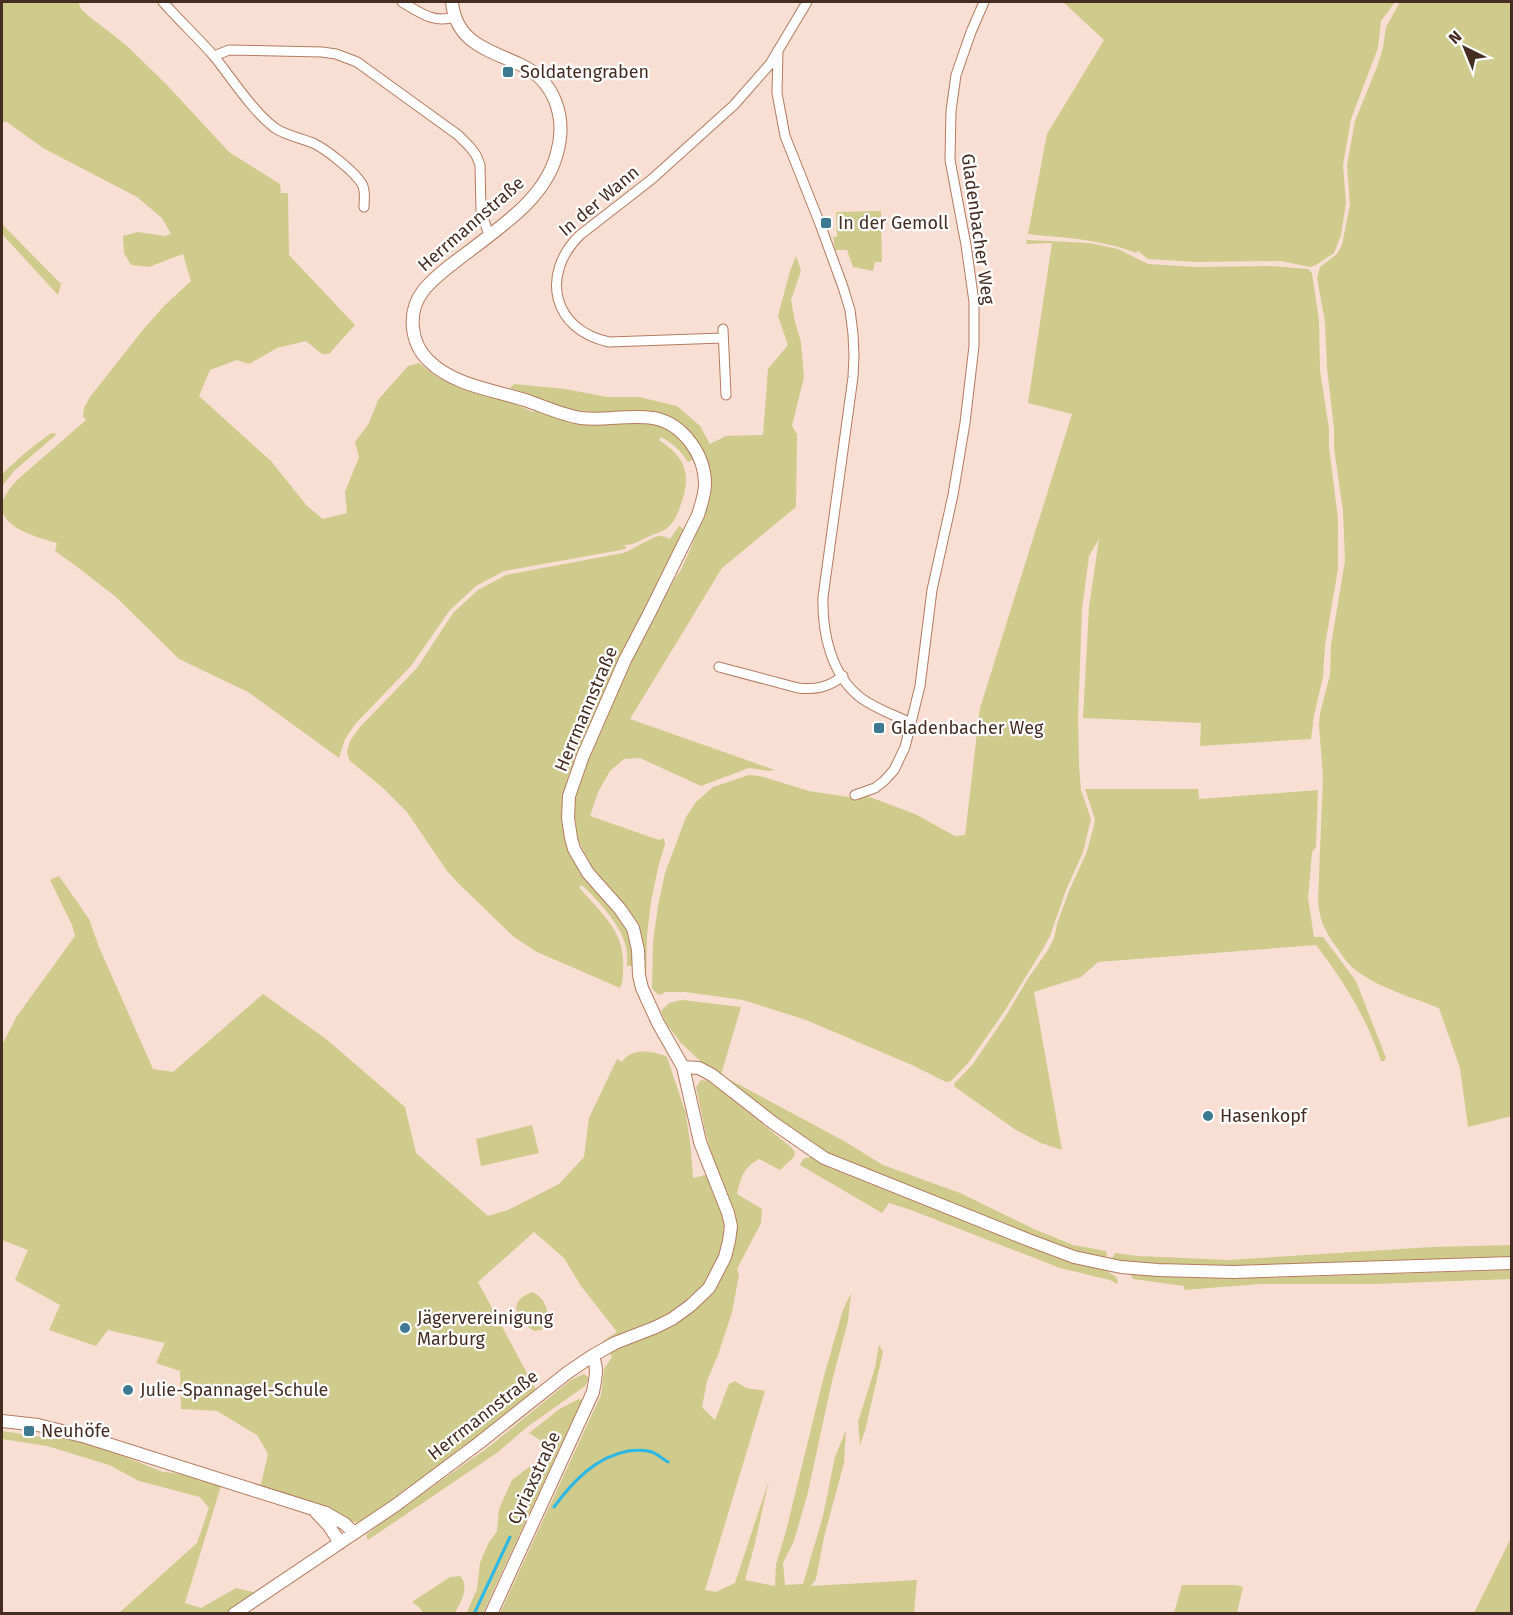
<svg xmlns="http://www.w3.org/2000/svg" width="1513" height="1615" viewBox="0 0 1513 1615" font-family="'Fira Sans',sans-serif">
	<style>
		.green { fill: #cecb8c }
		.lines { fill: none; stroke-linecap: round; stroke-linejoin: round }
		.stream { stroke: #2db7e5; stroke-width: 3 }
		.minor-casing { stroke: #b47b60; stroke-width: 11 }
		.tertiary-casing { stroke: #b47b60; stroke-width: 14 }
		.minor { stroke: #fff; stroke-width: 9 }
		.tertiary { stroke: #fff; stroke-width: 12 }
		.poi-dot { fill: #3d7991; stroke: #fff; stroke-width: 2 }
		.labels { text-anchor: middle; stroke-width: 4.5; stroke-linejoin: round; paint-order: stroke }
		.poi-label { font-size: 18px; fill: #462d22; stroke: #fff; text-anchor: start }
		.street-label { font-size: 18px; fill: #462d22; stroke: #fff }
	</style>
	<rect width="100%" height="100%" fill="#f9dfd3"/>
	<!-- green -->
	<path class="green" d="M2 2H78L82 10 90 17 126 45 167 85 229 152 280 184 281 193H288L289 255 355 325 329 354H322L306 341 277 348 249 364 237 360 210 370 199 396 271 461 307 506 323 519 347 513 345 492 359 457 355 442 369 423 378 400 408 366 419 363 437 377 455 386 510 401 532 412 542 410 654 422 671 431 686 446 694 459 688 462C681 451 673 443 661 437L659 440C685 457 692 474 681 504 678 513 675 522 667 528 663 532 656 533 650 536 641 540 634 545 624 545L627 548 621 550 504 571 476 586 450 610 411 666 356 723 345 739 339 758 248 692 179 659 116 597 76 566 55 551 57 543C41 538 0 529 2 505 3 496 11 487 17 480L86 420 83 416 84 408 90 397 142 331 164 306 191 281 183 254 149 267 131 265 124 253 123 236 138 232 164 236 171 234 162 218 137 197 43 148 7 122H2Z
		M1063 2H1395L1381 21 1378 48 1351 119 1343 165 1346 203 1341 235 1334 253 1316 265 1310 267 1281 261 1196 262 1148 259 1138 251 1136 253C1101 239 1065 238 1028 234L1047 134 1104 40Z
		M1400 2H1511L1512 1116 1468 1127 1460 1068 1439 1008C1412 997 1372 986 1351 966 1346 961 1341 954 1337 948 1326 933 1319 920 1318 901L1323 776 1319 725 1320 713 1330 675 1331 645 1345 561 1343 511 1334 448V429L1327 368 1325 322 1317 278 1320 267 1337 254 1342 245 1350 205 1347 165 1355 121 1377 67 1383 48 1386 27Z
		M881 211 882 262H875L873 271 853 267 847 250H835L833 237H837L836 212Z
		M2 224 61 284 58 295 2 234Z
		M1027 240 1089 243 1118 249 1148 264 1196 267 1271 266 1308 269 1312 273 1319 320 1320 370 1329 429V447L1338 519V569L1325 645 1323 677 1314 715 1311 739 1200 746 1201 723 1083 718 1089 607 1099 539 1089 556 1082 609 1078 718 1079 765 1081 790 1091 819 1083 852 1066 890 1050 936 1044 947 1004 1012 969 1062 951 1081 946 1082 912 1065 806 1020 743 1000 685 992H664L662 995 657 994 652 988 653 942 658 906 665 873 686 817 696 802 713 787 749 775 760 776 809 791 855 798 867 796 915 814 955 836 965 835 980 708 1072 414 1028 403 1052 243 1026 244Z
		M796 256 801 271 791 300 795 322 801 342 804 377 792 426 797 434 796 507 722 568 630 719 775 770 769 771 749 768 701 786 640 758 624 759 610 771 598 792 590 816 659 840 664 838 665 844 658 868 651 902 647 935 646 982 645 981 639 930 627 907 591 867 575 833 573 804 578 780 591 749 633 656 675 578 681 570 690 550 709 496 690 434 673 419 657 413H598L568 409 535 399 526 393 510 388 514 384 565 389 607 397H639L677 406 700 426 710 444 726 436 763 435 768 369 788 345 778 316 790 271Z
		M51 433 57 434 14 471 2 486V474L26 452Z
		M679 526 686 531 668 569 619 657 569 774 565 794 562 815 567 838 628 929 632 946 635 966H627C627 959 628 953 626 947 621 924 598 901 582 885L579 887C601 914 626 931 623 969 623 976 623 982 620 988L537 952 514 937 458 883 447 871 407 812 382 787 350 761 347 752 350 741 360 727 417 668 453 613 478 590 506 575 623 553C632 550 655 535 660 536 664 536 667 538 670 539Z
		M1085 789H1198L1199 799 1318 790 1316 847 1312 852 1308 898 1314 937H1323L1356 981 1386 1058 1384 1061H1381C1366 1017 1344 981 1316 945L1098 962 1081 977 1034 992 1062 1150 1041 1143 1016 1130 955 1087 954 1084 973 1064 1007 1014 1029 977 1048 950 1054 938 1057 924 1069 891 1086 854 1094 826 1095 819Z
		M59 876 89 919 99 947 153 1069 173 1072 263 994 326 1039 405 1107 416 1153 488 1216 508 1210 559 1184 584 1157 589 1118 617 1059 622 1062C632 1047 653 1051 667 1057L686 1114 691 1150 693 1178 706 1175 716 1169 706 1135 696 1087 701 1080 709 1081 791 1147 795 1152 794 1157 780 1170 759 1159C743 1168 741 1177 737 1194L762 1209 761 1223 737 1269 739 1275 732 1312 718 1355 707 1381 702 1407 715 1420 729 1384 735 1381 746 1388 765 1391 705 1590 716 1592 735 1583 769 1480 754 1547 745 1580 775 1586 776 1564 785 1535 824 1376 843 1310 851 1293 848 1321 832 1381 808 1492 794 1541 783 1563 785 1585 803 1584 823 1516 835 1457 846 1430 844 1463 824 1537 816 1579 811 1586 917 1580 914 1613H500L601 1395 604 1369 612 1357 603 1341 617 1332 581 1286 564 1258 534 1232 478 1282 536 1390C479 1436 422 1483 360 1523L351 1521 342 1516 260 1488 268 1454 257 1435 217 1411 181 1409 180 1371 156 1363 165 1343 108 1330 96 1346 49 1330 60 1305 15 1280 28 1250 2 1240V1045L17 1016 75 936 72 925 50 880Z
		M682 1000 741 1007 721 1075 844 1141 883 1165 960 1193 1034 1229 1073 1245 1106 1251 1107 1255 1104 1260 1070 1253 849 1164 810 1145 698 1059 680 1042 666 1023 661 1011 669 1003Z
		M532 1125 539 1153 481 1166 476 1139Z
		M810 1157 832 1169 1065 1261 1107 1271 1116 1277 1118 1281 1117 1284 1110 1280 1060 1268 911 1210 889 1203 882 1213 800 1165 803 1159Z
		M1512 1245 1511 1259 1258 1268 1174 1267 1117 1261 1112 1259 1115 1253 1138 1256 1228 1260 1432 1247Z
		M1511 1270 1512 1279 1373 1284H1260L1184 1290V1286L1133 1279 1130 1274 1170 1277 1260 1278Z
		M532 1292C545 1297 549 1311 548 1324L542 1330 534 1331C516 1320 506 1302 532 1292Z
		M879 1345 883 1352 865 1431 860 1445 858 1422 875 1368Z
		M584 1374 589 1378 585 1386 527 1427 498 1452 368 1540 366 1535 381 1523 490 1446 571 1380Z
		M579 1399 582 1400 483 1613 466 1614 477 1589 480 1563 488 1544 497 1531 499 1509 512 1480 545 1455 546 1452 540 1440 529 1433 561 1408Z
		M2 1431 54 1439 71 1438 103 1448 163 1472 183 1474 214 1482 221 1486 185 1603 201 1608 236 1588 257 1593 226 1613H119L197 1543 209 1508 200 1497 139 1481 109 1465 47 1446 2 1439Z
		M1511 1538V1613H1474Z
		M460 1576C470 1587 461 1601 455 1613H423L419 1607 412 1602 450 1577Z
		M1182 1585H1236L1243 1587 1237 1613H1174Z"/>
	<g class="lines">
		<!-- stream -->
		<path class="stream" d="M554 1507C573 1481 596 1457 628 1451 636 1450 644 1449 652 1452 657 1454 663 1459 668 1462
			M474 1614 510 1537"/>
		<!-- minor casing -->
		<g class="minor-casing">
			<path id="minor" d="M163 2C179 20 197 37 213 55 231 77 253 112 275 128 287 136 301 138 313 143 326 149 355 172 362 184 366 191 364 199 364 207
				M402 2C419 12 435 25 456 16
				M778 50 777 93 785 136 820 224 843 287 850 310 853 334 854 355 853 377 823 597C822 633 831 675 861 698 876 709 894 715 911 723
				M214 56 229 50 322 52 336 54 357 62 458 135 470 147 476 155 480 165 481 210 489 236
				M723 329 726 395
				M723 338 609 342C552 330 540 274 580 235L652 179 734 105 770 64 807 2
				M719 667 798 688C816 690 829 687 843 676
				M855 795 875 788 884 781 894 770 905 747 920 686 932 590 953 495 965 423 974 346V302L966 245 950 160 951 111 956 75 971 32 984 2"/>
		</g>
		<!-- tertiary casing -->
		<g class="tertiary-casing">
			<path id="tertiary" d="M683 1067 699 1068 712 1075 772 1122 824 1158 1026 1239 1074 1257 1121 1267 1158 1270 1233 1272 1512 1263
				M2 1421 38 1425 86 1437 326 1513 345 1524 354 1533
				M316 1512 329 1526 340 1543
				M234 1614 396 1505 479 1443 567 1373 592 1356 615 1343 656 1327 672 1319 690 1306 709 1288 725 1257 729 1241 731 1226 728 1213 700 1142 683 1067 658 1023 642 988 639 975 638 950 633 928 620 909 588 873 574 849 571 838 568 818 569 796 583 756 625 660 649 614 698 515C701 505 705 495 705 484 705 455 683 423 653 418 629 414 605 421 581 418 562 415 543 406 525 400 493 390 453 385 429 361 410 343 407 312 423 291 433 278 447 268 460 258 480 243 499 229 517 213 535 197 551 177 557 153 567 118 555 81 521 65 490 50 456 44 452 2
				M491 1614 593 1392C595 1379 599 1368 592 1356"/>
		</g>
		<!-- minor -->
		<use href="#minor" class="minor"/>
		<!-- tertiary -->
		<use href="#tertiary" class="tertiary"/>
	</g>
	<!-- markers -->
	<g class="poi-dot">
		<rect x="502" y="66" width="12" height="12" rx="3"/>
		<rect x="820" y="217" width="12" height="12" rx="3"/>
		<rect x="873" y="722" width="12" height="12" rx="3"/>
		<circle cx="1208" cy="1116" r="6"/>
		<circle cx="405" cy="1328" r="6"/>
		<circle cx="128" cy="1390" r="6"/>
		<rect x="23" y="1425" width="12" height="12" rx="3"/>
	</g>
	<g class="labels">
		<!-- poi labels -->
		<g class="poi-label">
			<text x="520" y="78">Soldatengraben</text>
			<text x="838" y="229">In der Gemoll</text>
			<text x="891" y="734">Gladenbacher Weg</text>
			<text x="1220" y="1122">Hasenkopf</text>
			<text x="417" y="1324">Jägervereinigung<tspan x="417" dy="21">Marburg</tspan></text>
			<text x="140" y="1396">Julie-Spannagel-Schule</text>
			<text x="41" y="1437">Neuhöfe</text>
		</g>
		<!-- street labels -->
		<g class="street-label">
			<text transform="translate(599 201) rotate(-40)" y="6">In der Wann</text>
			<text transform="translate(471 224) rotate(-41)" y="6">Herrmannstraße</text>
			<text transform="translate(978 229) rotate(82)" y="6">Gladenbacher Weg</text>
			<text transform="translate(586 709) rotate(-67)" y="6">Herrmannstraße</text>
			<text transform="translate(483 1415) rotate(-38)" y="6">Herrmannstraße</text>
			<text transform="translate(534 1478) rotate(-65)" y="6">Cyriaxstraße</text>
		</g>
	</g>
	<!-- border -->
	<rect width="1513" height="1615" fill="none" stroke="#462d22" stroke-width="6"/>
	<!-- north arrow -->
	<g transform="translate(1465 48) rotate(317)" stroke="#ffffff" stroke-width="4.5" paint-order="stroke">
	<path d="M0-4.5L10 22L0 15L-10 22Z" fill="#462d22"/>
	<text y="-9" font-size="16" font-weight="bold" text-anchor="middle" fill="#462d22">N</text>
	</g>
</svg>
